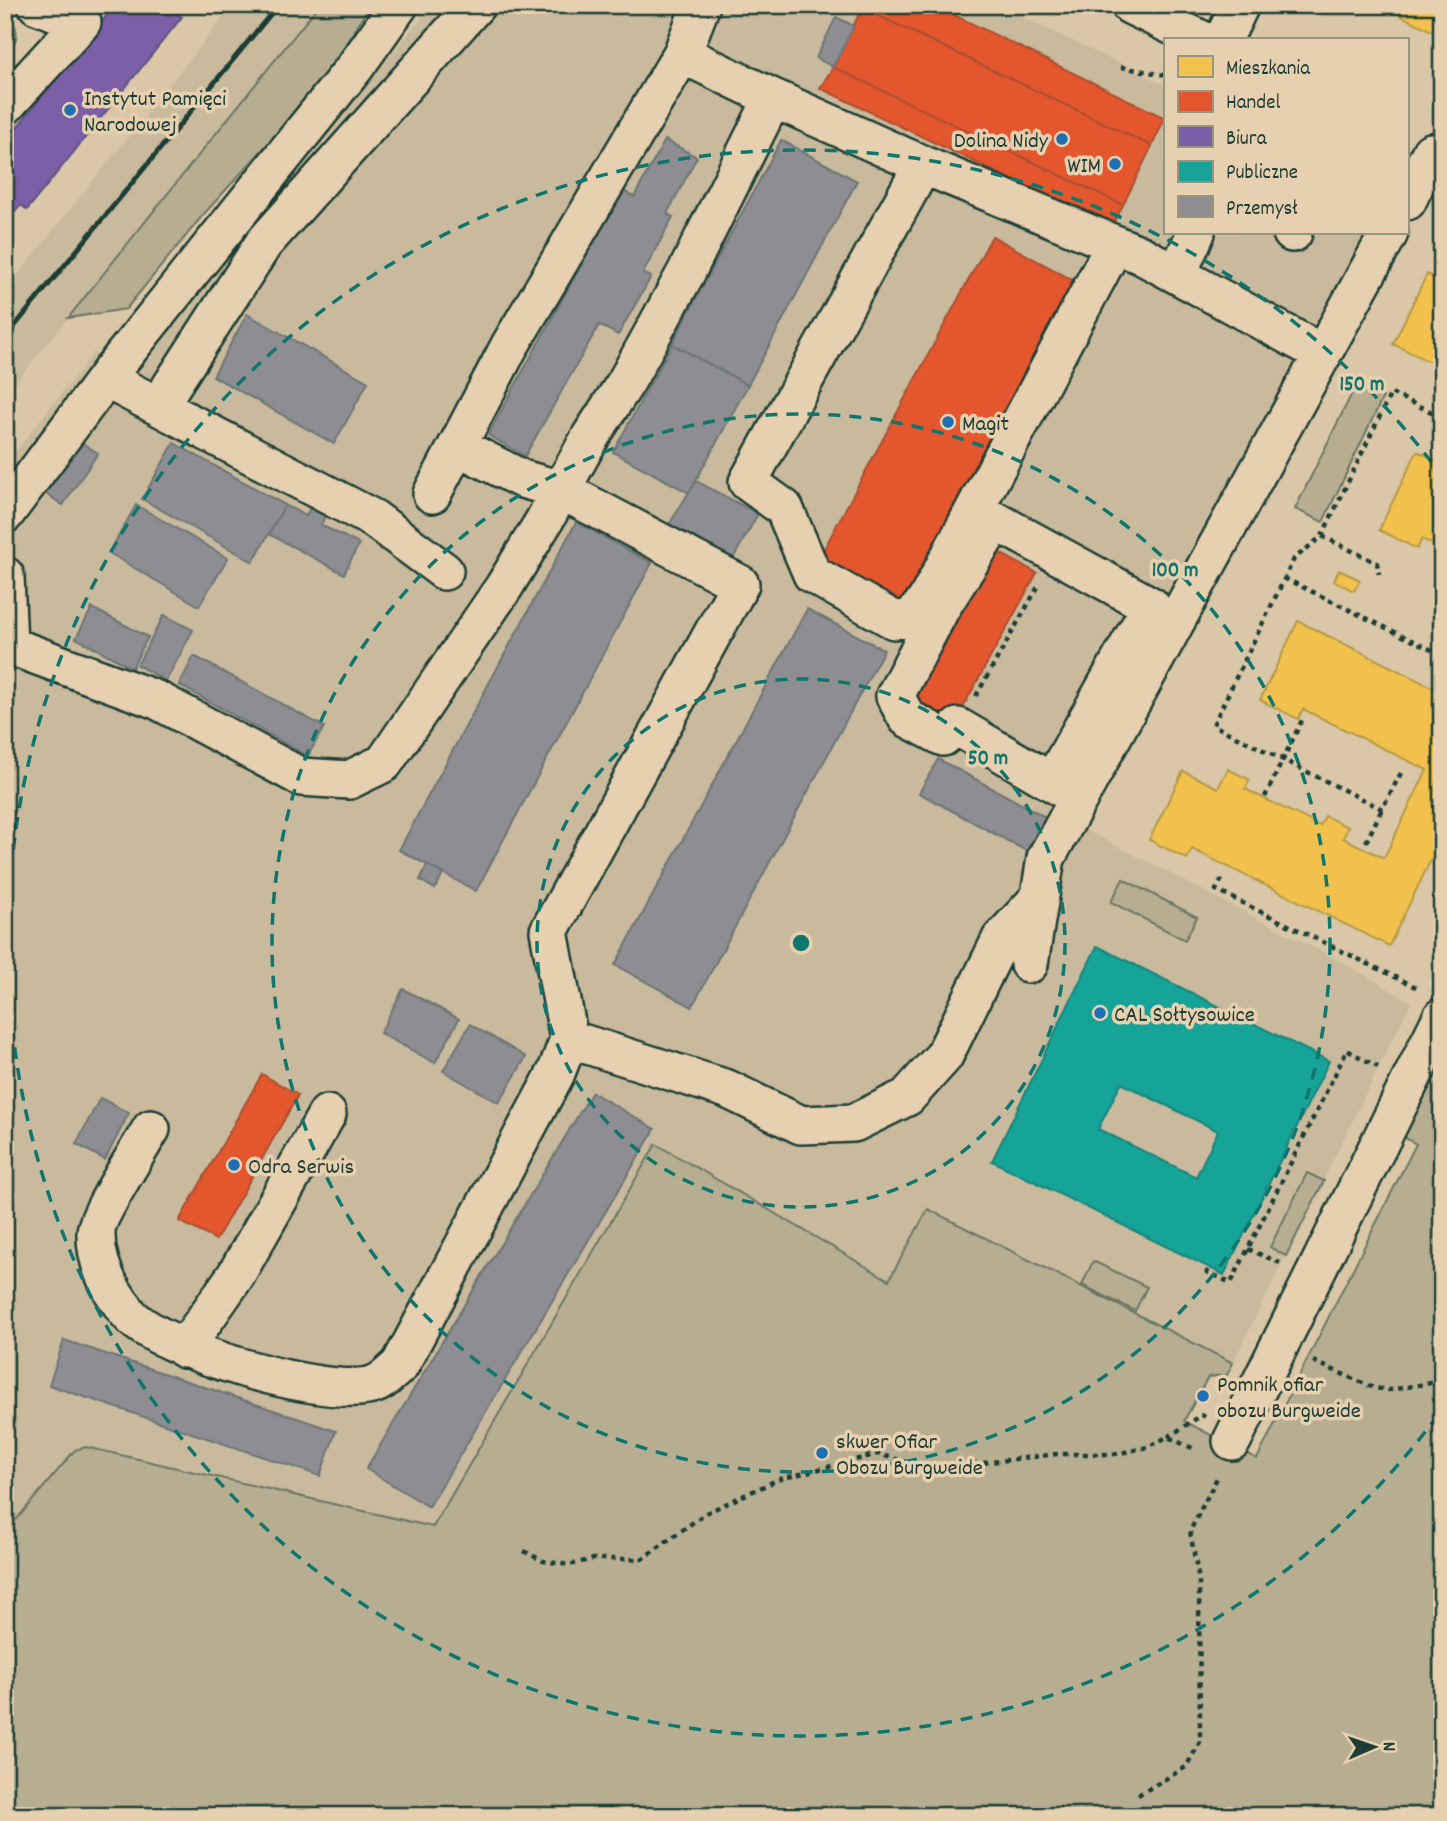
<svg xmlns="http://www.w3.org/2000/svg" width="1447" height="1821" font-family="Dekko,sans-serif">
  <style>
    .built { fill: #c9ba9d }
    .green { fill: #b7ae92; stroke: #6b7663; stroke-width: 2 }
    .homes { fill: #f2c14e; stroke: #b39946; stroke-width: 2 }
    .shops { fill: #e4572e; stroke: #a94f30; stroke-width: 2 }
    .offices { fill: #7b5ea7; stroke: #5f5484; stroke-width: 2 }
    .public { fill: #17a398; stroke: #19847a; stroke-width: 2; fill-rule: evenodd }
    .industry { fill: #8d8d92; stroke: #6c7576; stroke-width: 2 }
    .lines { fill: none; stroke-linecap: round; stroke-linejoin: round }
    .minor-casing { stroke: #1f3d34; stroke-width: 42 }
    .path { stroke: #1f3d34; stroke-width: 4.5; stroke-dasharray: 5 5; stroke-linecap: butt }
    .minor { stroke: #e6d0af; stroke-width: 37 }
    .rail { stroke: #1f3d34; stroke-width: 5 }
    .ring { fill: none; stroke: #0f766e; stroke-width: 3.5; stroke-dasharray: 12 9 }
    .poi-dot { fill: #1f6fb2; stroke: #e6d0af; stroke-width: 2.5 }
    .labels { text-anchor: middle; stroke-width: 7; stroke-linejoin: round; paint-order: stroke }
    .poi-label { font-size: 23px; fill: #1f3d34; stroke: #e6d0af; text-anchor: start }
    .centre { fill: #0f766e; stroke: #e6d0af; stroke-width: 3.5 }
    .ring-label { font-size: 21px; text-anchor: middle; font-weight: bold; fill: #0f766e; stroke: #e6d0af; stroke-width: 7; stroke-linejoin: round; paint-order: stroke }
  </style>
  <rect width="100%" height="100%" fill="#dac7a8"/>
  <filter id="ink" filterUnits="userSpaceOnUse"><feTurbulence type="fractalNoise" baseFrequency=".0143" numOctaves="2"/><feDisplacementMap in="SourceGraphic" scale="14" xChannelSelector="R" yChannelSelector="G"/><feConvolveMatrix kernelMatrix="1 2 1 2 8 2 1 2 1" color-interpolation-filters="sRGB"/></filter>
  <g filter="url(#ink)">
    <path class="built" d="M233,5H319L5,396V291Z
      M432,5H997L1165,85V233H1375L1051,812L1346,964L1411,1002L1233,1363L928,1209L890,1281L656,1145L433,1527L86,1447L75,1450L5,1533V465L94,352L125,380Z"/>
    <path class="green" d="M319,5H370L321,85L203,215L126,309L68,318Z
      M5,18L12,20C21,35 16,43 5,54Z
      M1356,385L1383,397L1323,522L1295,509Z
      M1123,879L1197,917L1185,940L1111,902Z
      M1442,1051V1816H5V1533L75,1450L86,1447L433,1527L656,1144L889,1280L928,1209L1233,1363L1227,1375L1208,1377L1184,1421L1257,1459L1416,1144L1400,1135Z
      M1307,1173L1324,1181L1286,1256L1270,1247Z
      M1093,1261L1147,1287L1135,1311L1082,1285Z"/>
    <path class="homes" d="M1379,5H1442V36Z
      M1427,274L1442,282V355L1436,353L1432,363L1393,344Z
      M1417,451L1442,463V549L1422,539L1417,549L1379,530Z
      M1339,570L1360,580L1354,591L1334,581Z
      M1298,621L1442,692V837L1389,946L1192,849L1187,859L1149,840L1183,771L1218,788L1228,769L1250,780L1245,789L1320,826L1325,816L1348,827L1343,838L1384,858L1427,770L1303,709L1298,719L1260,700Z"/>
    <path class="shops" d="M864,5H934L1165,118L1152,146L862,8Z
      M862,8L1152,146L1123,205L833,67Z
      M833,67L1123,205L1111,227L820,88Z
      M992,236L1078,283L904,607L818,560Z
      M992,549L1037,573L953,725L912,703L938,653L929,648Z
      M262,1074L298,1095L216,1240L179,1221Z"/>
    <path class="offices" d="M115,5H179L174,11L182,17L27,210L21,205L8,220L5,218V142Z"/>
    <path class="public" d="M1097,946L1329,1061L1224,1275L992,1161ZM1121,1083L1218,1131L1196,1177L1098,1129Z"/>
    <path class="industry" d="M836,17L854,26L833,67L816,58Z
      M665,140L697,157L667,214L673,217L643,273L651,277L618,335L599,325L525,456L488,435L622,190L634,197Z
      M781,140L857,181L748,385L672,344Z
      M247,314L368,382L334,444L213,376Z
      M672,344L748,385L689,493L613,452Z
      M76,439L98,453L63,505L42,491Z
      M174,443L285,505L253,562L142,499Z
      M696,481L758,514L729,566L665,531Z
      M313,502L328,509L321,525L359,544L344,574L269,534L285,505L306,516Z
      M136,505L228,558L199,606L109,553Z
      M576,522L652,563L476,891L399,850Z
      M92,608L148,637L132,668L76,638Z
      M807,609L884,650L692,1007L615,965Z
      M164,615L193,630L166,681L137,665Z
      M194,656L324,727L308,756L179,685Z
      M938,759L1051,820L1032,854L919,793Z
      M427,865L443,874L435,889L420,880Z
      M403,989L459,1019L435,1063L380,1033Z
      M470,1024L526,1057L499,1103L443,1071Z
      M592,1092L655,1129L429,1507L366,1469Z
      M100,1098L129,1113L105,1160L76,1144Z
      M64,1340L336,1431L320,1476L49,1385Z"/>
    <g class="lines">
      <defs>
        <path id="minor" d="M1130,5L1202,40
          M1223,40L1240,5
          M773,98L923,165L748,482L784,508L812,574L894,620L911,618L926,601L1115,244
          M5,106L82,22L37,5
          M923,165L1141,255L1323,354
          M1407,201L1431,152
          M1292,233H1293
          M1177,274L1196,233
          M106,379L374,519L444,571
          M170,388L264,243L476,5
          M457,446L522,479L561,490L740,584L549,931L569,1039
          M432,494L509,347L682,54L701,5
          M5,514L112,370L355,67L399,5
          M5,576L8,645L157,700L301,777L349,780L384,763L504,587L544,521L591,436L626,382L687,271L773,98L682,54
          M958,727L1072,794
          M943,737L907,718L895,696L942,606L996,521L1151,606L1052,782
          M1029,964L1046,858L1389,233
          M151,1129C140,1148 96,1217 96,1232C95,1262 110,1291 129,1314C158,1350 331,1401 375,1384C384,1381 393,1371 400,1365L556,1073L569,1039L727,1089L801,1125L854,1123L907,1097L944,1056L1001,939L1040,897
          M184,1349L236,1275L327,1114
          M1232,1441L1442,1017"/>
      </defs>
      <use href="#minor" class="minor-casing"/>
      <path class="path" d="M1121,67L1165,75
        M1322,536L1377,563L1379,574
        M1284,578L1442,655
        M976,696L1039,585
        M1401,773L1382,809L1213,725L1294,559L1322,536L1391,393L1442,417
        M1265,797L1302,720
        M1366,842L1382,809
        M1222,879L1216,890L1420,989
        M1248,1249L1280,1263
        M1205,1271L1231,1283L1347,1050L1378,1067
        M1313,1361L1374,1388L1390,1390L1442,1381
        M1168,1437L1202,1415L1205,1417
        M524,1551L543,1561L570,1565L593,1559H642L706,1513L777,1480L878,1454L910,1463L950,1467L1057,1454H1116L1148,1447L1167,1437L1197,1450
        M1138,1795L1186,1767L1200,1742L1199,1581L1190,1531L1219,1474"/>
      <use href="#minor" class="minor"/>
      <path class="rail" d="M5,338L278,5"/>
    </g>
  </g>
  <g class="ring">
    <circle cx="801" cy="943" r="264"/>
    <circle cx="801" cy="943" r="529"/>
    <path d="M1438 1415A793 793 0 1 1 1438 471"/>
  </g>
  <g class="poi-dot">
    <circle cx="70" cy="110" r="7"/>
    <circle cx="1062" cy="139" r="7"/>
    <circle cx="1115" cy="164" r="7"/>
    <circle cx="948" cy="422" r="7"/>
    <circle cx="1100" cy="1013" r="7"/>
    <circle cx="234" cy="1165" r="7"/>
    <circle cx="1203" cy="1396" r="7"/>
    <circle cx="822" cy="1453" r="7"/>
  </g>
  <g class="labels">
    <g class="poi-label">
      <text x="84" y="105">Instytut Pamięci<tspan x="84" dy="26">Narodowej</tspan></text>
      <text x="1048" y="147" text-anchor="end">Dolina Nidy</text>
      <text x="1101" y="172" text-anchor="end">WIM</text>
      <text x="962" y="430">Magit</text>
      <text x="1114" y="1021">CAL Sołtysowice</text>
      <text x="248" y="1173">Odra Serwis</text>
      <text x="1217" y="1391">Pomnik ofiar<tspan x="1217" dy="26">obozu Burgweide</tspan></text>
      <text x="836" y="1448">skwer Ofiar<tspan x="836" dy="26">Obozu Burgweide</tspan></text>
    </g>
  </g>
  <circle cx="801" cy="943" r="10" class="centre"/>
  <g class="ring-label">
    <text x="1362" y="390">150 m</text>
    <text x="1175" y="576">100 m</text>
    <text x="988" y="764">50 m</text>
  </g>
  <rect width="1447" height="1821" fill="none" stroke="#e6d0af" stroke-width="28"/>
  <rect x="14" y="14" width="1419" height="1793" fill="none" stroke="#1f3d34" stroke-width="2.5" filter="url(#ink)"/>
  <rect x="1164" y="38" width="245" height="196" fill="#e6d0af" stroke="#96957e" stroke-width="2"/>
  <rect x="1178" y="56" width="35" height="21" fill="#f2c14e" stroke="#96957e" stroke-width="2"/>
  <text x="1226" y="74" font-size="21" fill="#1f3d34">Mieszkania</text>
  <rect x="1178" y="91" width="35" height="21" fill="#e4572e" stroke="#96957e" stroke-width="2"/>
  <text x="1226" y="108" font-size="21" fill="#1f3d34">Handel</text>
  <rect x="1178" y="126" width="35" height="21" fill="#7b5ea7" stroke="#96957e" stroke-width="2"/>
  <text x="1226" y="144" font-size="21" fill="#1f3d34">Biura</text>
  <rect x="1178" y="161" width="35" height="21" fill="#17a398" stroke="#96957e" stroke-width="2"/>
  <text x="1226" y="178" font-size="21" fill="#1f3d34">Publiczne</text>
  <rect x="1178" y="196" width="35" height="21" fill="#8d8d92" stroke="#96957e" stroke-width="2"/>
  <text x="1226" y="214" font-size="21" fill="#1f3d34">Przemysł</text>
  <g transform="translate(1374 1747) rotate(88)" stroke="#e6d0af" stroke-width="5" paint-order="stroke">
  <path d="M0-5L12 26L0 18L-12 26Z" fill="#1f3d34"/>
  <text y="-10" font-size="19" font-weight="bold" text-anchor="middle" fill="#1f3d34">N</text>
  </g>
</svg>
